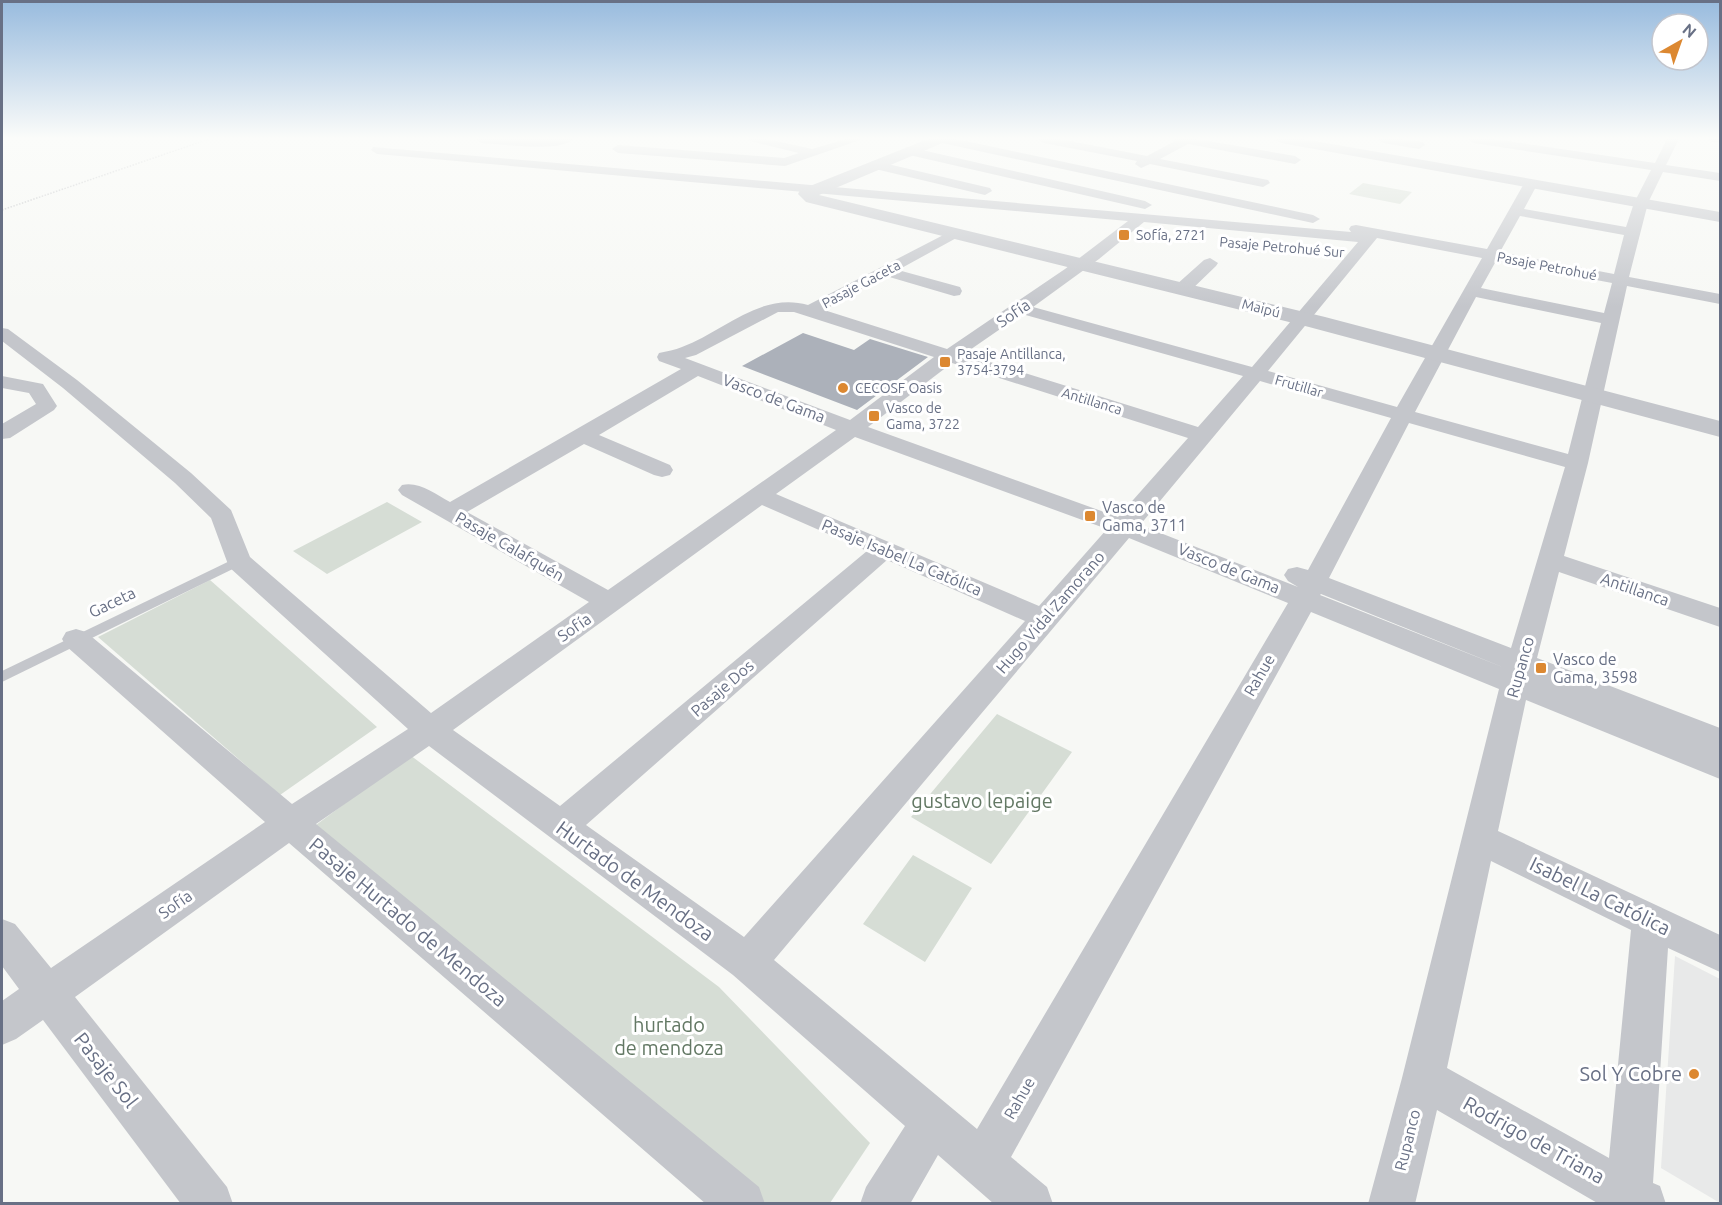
<svg xmlns="http://www.w3.org/2000/svg" width="1722" height="1205" font-family="Ubuntu,sans-serif">
  <style>
    .built { fill: #e8e9e9 }
    .green { fill: #d6ddd5 }
    .building { fill: #acb1ba }
    .lines { fill: none; stroke-linecap: round; stroke-linejoin: round }
    .path { stroke: #bcbdc1; stroke-width: 1.5; stroke-dasharray: 1.5 1.5; stroke-linecap: butt }
    .service { fill: #c4c6cb; fill-rule: evenodd }
    .minor { fill: #c4c6cb; fill-rule: evenodd }
    .tertiary { fill: #c4c6cb; fill-rule: evenodd }
    .poi-dot { fill: #dc8831; stroke: #fff; stroke-width: 2 }
    .labels { text-anchor: middle; stroke-width: 6; stroke-linejoin: round; paint-order: stroke }
    .far-poi-label { font-size: 14px; fill: #687085; stroke: #fff; text-anchor: start }
    .far-street-label { font-size: 14px; fill: #687085; stroke: #fff }
    .street-label { font-size: 16px; fill: #687085; stroke: #fff }
    .poi-label { font-size: 16px; fill: #687085; stroke: #fff; text-anchor: start }
    .near-park-label { font-size: 20px; fill: #637864; stroke: #fff }
    .near-street-label { font-size: 20px; fill: #687085; stroke: #fff }
    .near-poi-label { font-size: 20px; fill: #687085; stroke: #fff; text-anchor: end }
  </style>
  <rect width="100%" height="100%" fill="#f7f8f5"/>
  <path class="built" d="M1675,956L1720,979V1203L1661,1168Z"/>
  <path class="green" d="M1363,183L1412,192L1400,204L1349,194Z
    M387,502L422,522L327,574L293,551Z
    M210,580L377,727L280,795L98,637Z
    M997,714L1072,752L991,864L911,817Z
    M410,755L719,987L870,1143L830,1203H759L316,825Z
    M913,855L972,888L925,962L863,924Z"/>
  <path class="building" d="M803,333L854,350L870,339L928,357L857,410L742,366Z"/>
  <g class="lines">
    <path class="path" d="M2,210L209,139"/>
    <path class="service" d="M238,557L243,558L244,561L243,564L2,682V671Z"/>
    <path class="minor" d="M475,139H574C558,153 503,144 481,143Z
      M748,139H767L812,149L846,139H863L785,166L618,153L612,149L618,145L784,158L799,153L750,141Z
      M936,139H956L1313,215L1320,219L1313,223L942,143Z
      M1038,139H1060L1147,156L1175,141L1174,139H1197L1295,156L1301,160L1295,164L1188,144L1160,159L1268,180L1270,183L1263,187L1150,164L1141,168L1135,164L1137,161L1044,143Z
      M1377,139H1402L1423,142L1425,145L1419,149L1383,143Z
      M1468,139H1494L1655,163L1667,139H1679L1666,165L1720,173V181L1663,172L1648,203L1629,277L1720,294V304L1627,286L1588,463L1564,556L1720,608V627L1559,572L1537,658L1720,728V779L1526,700L1498,831L1720,935V972L1668,948L1653,1183L1660,1186L1666,1204H1599L1437,1110L1415,1204H1368L1402,1078L1499,689L1311,612L1011,1157L1047,1187L1053,1204H994L938,1155L910,1204H860L866,1187L905,1126L733,975L429,746L316,824L759,1187L765,1204H706L289,843L75,997L227,1187L233,1204H181L43,1020L16,1039L2,1045V1001L19,989L2,966V919L15,924L51,968L265,822L66,646L62,639L66,632L76,629L86,632L292,804L408,729L229,567L211,518L175,483L63,388L2,341V328L8,329L77,380L191,473L231,510L250,557L431,713L589,602L402,495L398,490L402,485C419,481 435,494 450,502L681,369L659,361L657,357L659,353C667,351 675,350 682,347C723,332 761,291 808,305L955,229L962,233L960,236L898,270L960,287L962,291L960,295L954,296L886,276L824,310L947,349L1065,269L1128,221L377,154L371,150L373,147L1351,232L1349,229L1351,226L1356,225L1487,249L1526,180H1536L1538,183L1524,209L1626,227L1634,203L1651,170L1474,143ZM1520,216L1624,235L1614,274L1500,252ZM1144,222L1358,242L1252,367L1033,307L1099,259ZM1377,238L1482,258L1397,407L1268,371ZM1496,261L1612,283L1604,313L1481,288ZM1476,297L1601,323L1568,454L1415,412ZM778,312H794L934,357L850,420L685,358L696,355ZM1022,314L1243,376L1198,427L964,354ZM952,363L1188,438L1118,517L868,427ZM698,376L836,430L608,590L467,512L584,444L654,475L662,477L670,475L673,470L670,465L599,435ZM1260,381L1391,418L1308,570L1297,567L1288,569L1284,575L1288,581L1298,587L1140,525ZM1409,423L1565,467L1511,648L1329,578ZM855,437L1107,529L1039,606L776,494ZM762,505L867,551L560,806L453,730ZM1129,538L1288,603L977,1129L774,960ZM887,560L1025,621L744,937L586,825ZM1321,594L1505,668L1320,595ZM1491,861L1631,930L1609,1158L1447,1068Z
      M1707,139H1720V143L1709,141Z
      M909,147L1145,201L1152,205L1145,209L905,154V148Z
      M875,161L990,188L992,191L985,195L871,168L869,165L871,162Z
      M1210,258L1218,263L1216,266L1188,293H1176L1174,289L1176,285L1204,260Z
      M2,376L43,384L57,406L54,410L10,438L2,439V424L36,404L29,393L2,388Z"/>
    <path class="tertiary" d="M928,139H947L945,142L819,195L1325,317L1720,421V437L1309,327L806,202L798,194L800,190Z
      M1274,139H1303L1720,212V222L1281,143Z"/>
  </g>
  <linearGradient id="sky" x2="0" y2="1"><stop stop-color="#98bbde"/><stop offset="0.45" stop-color="#fbfcfa"/><stop offset="1" stop-color="#fbfcfa" stop-opacity="0"/></linearGradient>
  <rect width="1722" height="307" fill="url(#sky)"/>
  <g class="poi-dot">
    <rect x="1118" y="229" width="12" height="12" rx="3"/>
    <rect x="939" y="356" width="12" height="12" rx="3"/>
    <circle cx="843" cy="388" r="6"/>
    <rect x="868" y="410" width="12" height="12" rx="3"/>
    <rect x="1084" y="510" width="12" height="12" rx="3"/>
    <rect x="1535" y="662" width="12" height="12" rx="3"/>
    <circle cx="1694" cy="1074" r="6"/>
  </g>
  <g class="labels">
    <g class="far-poi-label">
      <text x="1136" y="240">Sofía, 2721</text>
      <text x="957" y="359">Pasaje Antillanca,<tspan x="957" dy="16">3754-3794</tspan></text>
      <text x="855" y="393">CECOSF Oasis</text>
      <text x="886" y="413">Vasco de<tspan x="886" dy="16">Gama, 3722</tspan></text>
    </g>
    <g class="far-street-label">
      <text transform="translate(1282 247) rotate(5)" y="5">Pasaje Petrohué Sur</text>
      <text transform="translate(1547 266) rotate(11)" y="5">Pasaje Petrohué</text>
      <text transform="translate(861 284) rotate(-28)" y="5">Pasaje Gaceta</text>
      <text transform="translate(1261 308) rotate(14)" y="5">Maipú</text>
      <text transform="translate(1299 386) rotate(16)" y="5">Frutillar</text>
      <text transform="translate(1092 401) rotate(17)" y="5">Antillanca</text>
    </g>
    <g class="street-label">
      <text transform="translate(1013 313) rotate(-34)" y="6">Sofía</text>
      <text transform="translate(774 398) rotate(21)" y="6">Vasco de Gama</text>
      <text transform="translate(510 546) rotate(30)" y="6">Pasaje Calafquén</text>
      <text transform="translate(902 557) rotate(23)" y="6">Pasaje Isabel La Católica</text>
      <text transform="translate(1229 568) rotate(22)" y="6">Vasco de Gama</text>
      <text transform="translate(1635 589) rotate(19)" y="6">Antillanca</text>
      <text transform="translate(112 602) rotate(-26)" y="6">Gaceta</text>
      <text transform="translate(1050 612) rotate(-49)" y="6">Hugo Vidal Zamorano</text>
      <text transform="translate(574 627) rotate(-35)" y="6">Sofía</text>
      <text transform="translate(1520 667) rotate(-74)" y="6">Rupanco</text>
      <text transform="translate(1259 675) rotate(-60)" y="6">Rahue</text>
      <text transform="translate(722 688) rotate(-41)" y="6">Pasaje Dos</text>
      <text transform="translate(175 904) rotate(-35)" y="6">Sofía</text>
      <text transform="translate(1019 1098) rotate(-60)" y="6">Rahue</text>
      <text transform="translate(1407 1140) rotate(-76)" y="6">Rupanco</text>
    </g>
    <g class="poi-label">
      <text x="1102" y="513">Vasco de<tspan x="1102" dy="18">Gama, 3711</tspan></text>
      <text x="1553" y="665">Vasco de<tspan x="1553" dy="18">Gama, 3598</tspan></text>
    </g>
    <g class="near-park-label">
      <text x="982" y="808">gustavo lepaige</text>
      <text x="669" y="1032">hurtado<tspan x="669" dy="23">de mendoza</tspan></text>
    </g>
    <g class="near-street-label">
      <text transform="translate(635 881) rotate(36)" y="7">Hurtado de Mendoza</text>
      <text transform="translate(1600 896) rotate(26)" y="7">Isabel La Católica</text>
      <text transform="translate(408 922) rotate(40)" y="7">Pasaje Hurtado de Mendoza</text>
      <text transform="translate(106 1070) rotate(52)" y="7">Pasaje Sol</text>
      <text transform="translate(1534 1140) rotate(29)" y="7">Rodrigo de Triana</text>
    </g>
    <g class="near-poi-label">
      <text x="1682" y="1081">Sol Y Cobre</text>
    </g>
  </g>
  <rect width="1722" height="1205" fill="none" stroke="#687085" stroke-width="6"/>
  <g transform="translate(1680 42) rotate(40)"><circle r="28" fill="#ffffff" stroke="#c3c6ce" stroke-width="1.5"/>
  <path d="M0-4.5L10 22L0 15L-10 22Z" fill="#dc8831"/>
  <text y="-9" font-size="16" font-weight="bold" text-anchor="middle" fill="#687085">N</text>
  </g>
</svg>
